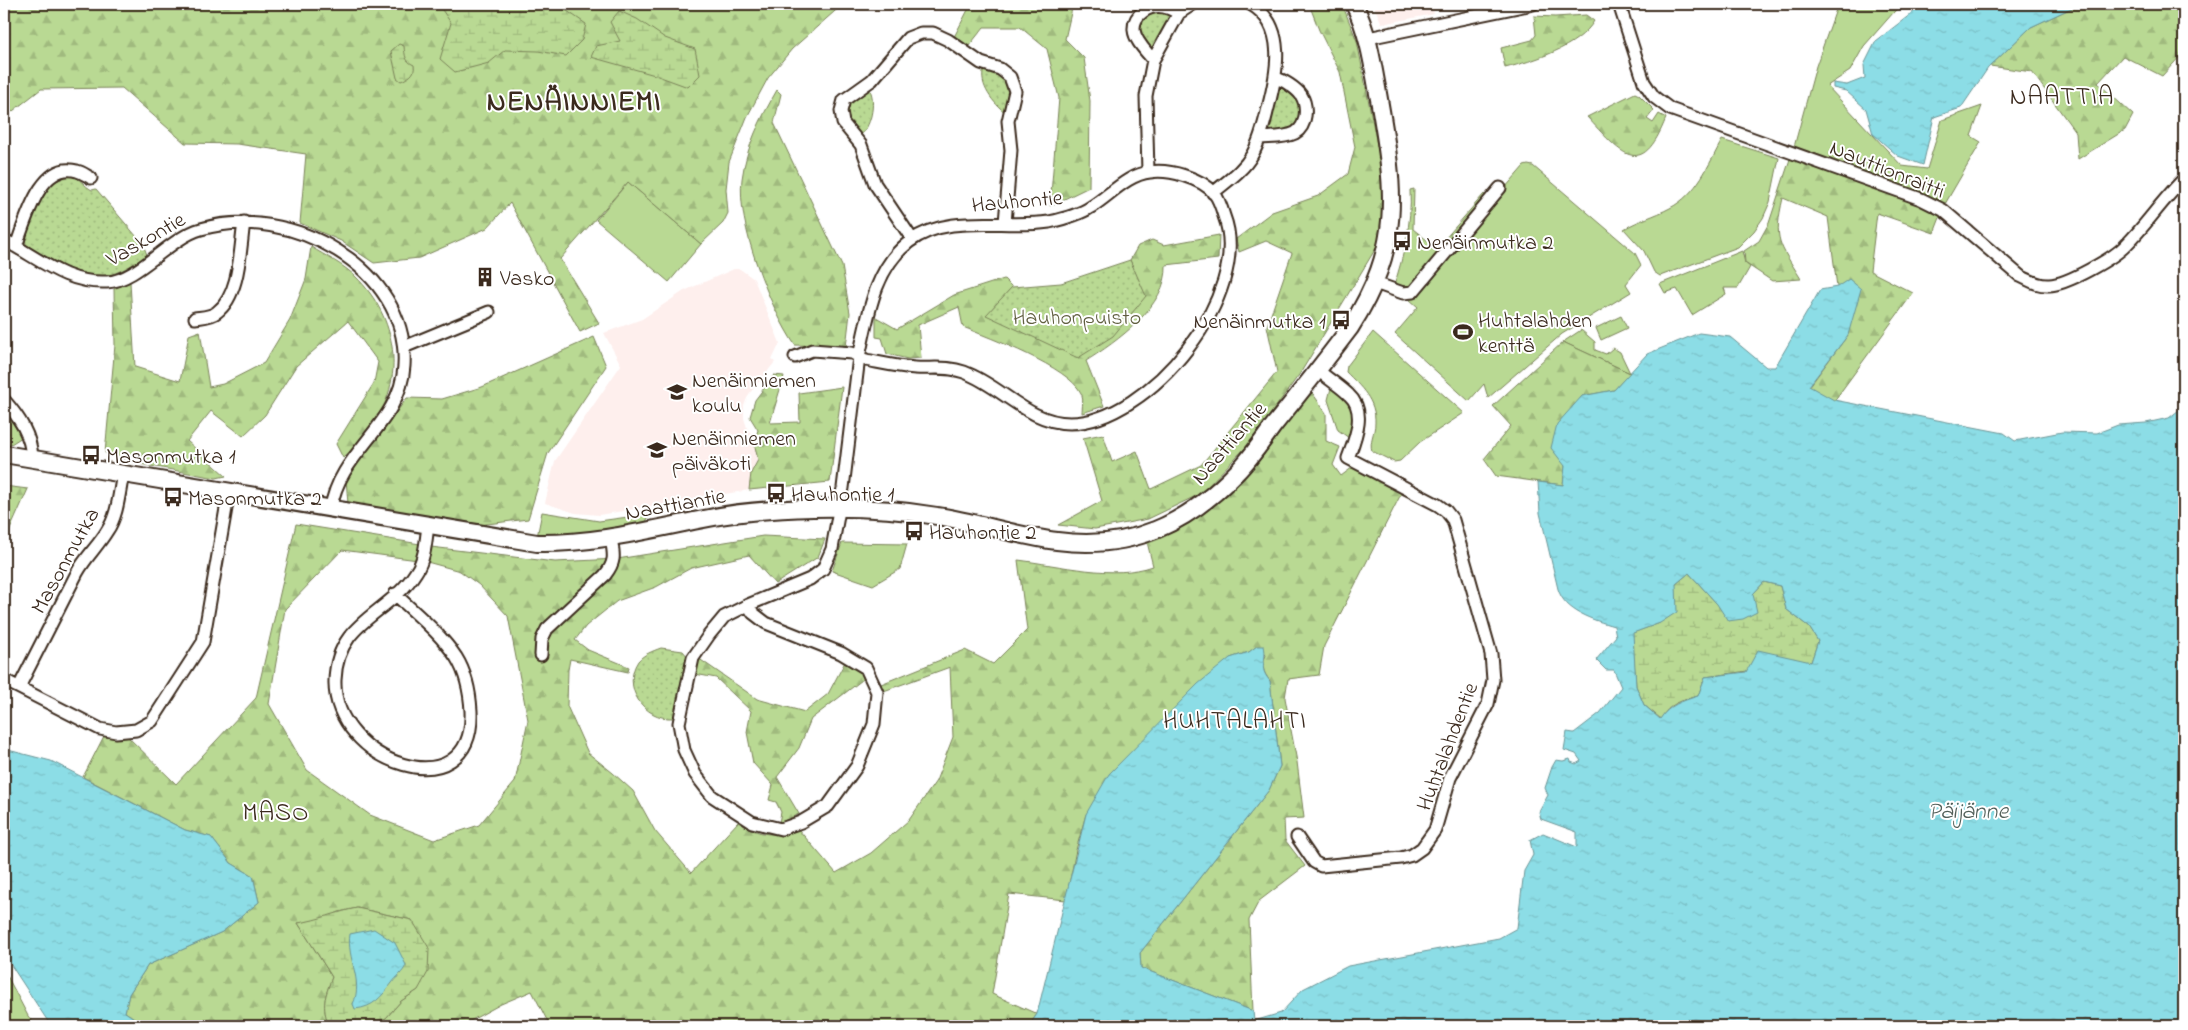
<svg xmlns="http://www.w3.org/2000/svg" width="2188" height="1030" font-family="'Indie Flower',sans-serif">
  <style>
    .built { fill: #feefed }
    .grass { fill: #b9d993; stroke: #7a8258 }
    .forest { fill: url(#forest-firs); stroke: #7a8258 }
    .wetland { fill: url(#wetland-marsh); stroke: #7a8258 }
    .park { fill: url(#park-dots); stroke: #7a8258 }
    .water { fill: url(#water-ripples); stroke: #6c9596; fill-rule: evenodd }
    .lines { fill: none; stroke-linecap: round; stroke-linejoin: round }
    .street-casing { stroke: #3b2a1e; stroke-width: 15 }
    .secondary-casing { stroke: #3b2a1e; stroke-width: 20 }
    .street { stroke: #fff; stroke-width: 11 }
    .secondary { stroke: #fff; stroke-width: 16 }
    .labels { text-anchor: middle; stroke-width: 4; stroke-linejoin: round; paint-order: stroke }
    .street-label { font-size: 22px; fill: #3b2a1e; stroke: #fff }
    .poi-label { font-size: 22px; fill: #3b2a1e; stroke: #fff; text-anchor: start }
    .park-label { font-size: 22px; fill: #615f41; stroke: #fff }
    .water-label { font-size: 24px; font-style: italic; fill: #53605a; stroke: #fff }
    .quarter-label { font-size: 25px; letter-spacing: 1px; fill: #3b2a1e; stroke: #fff }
    .district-label { font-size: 28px; font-weight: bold; letter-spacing: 1px; fill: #3b2a1e; stroke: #fff }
  </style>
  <defs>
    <pattern id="forest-firs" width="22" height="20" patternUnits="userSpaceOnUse" patternTransform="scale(1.25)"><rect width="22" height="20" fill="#b9d993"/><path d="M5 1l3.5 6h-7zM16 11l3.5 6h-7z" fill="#a0ba7e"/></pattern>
    <pattern id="wetland-marsh" width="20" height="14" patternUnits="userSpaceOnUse" patternTransform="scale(1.25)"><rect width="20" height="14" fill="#b9d993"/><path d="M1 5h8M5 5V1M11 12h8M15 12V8" fill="none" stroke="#a0ba7e"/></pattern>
    <pattern id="park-dots" width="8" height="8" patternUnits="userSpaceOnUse" patternTransform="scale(1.25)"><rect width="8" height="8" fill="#b9d993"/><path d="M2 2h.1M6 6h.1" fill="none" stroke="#a0ba7e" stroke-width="1.8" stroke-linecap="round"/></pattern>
    <pattern id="water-ripples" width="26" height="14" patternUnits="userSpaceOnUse" patternTransform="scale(1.25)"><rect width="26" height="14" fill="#8cdde6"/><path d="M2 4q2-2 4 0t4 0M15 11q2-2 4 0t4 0" fill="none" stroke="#7abec5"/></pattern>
  </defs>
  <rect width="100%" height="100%" fill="#fff"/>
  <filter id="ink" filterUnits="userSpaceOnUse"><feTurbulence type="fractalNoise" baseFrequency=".02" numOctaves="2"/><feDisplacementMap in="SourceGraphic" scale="10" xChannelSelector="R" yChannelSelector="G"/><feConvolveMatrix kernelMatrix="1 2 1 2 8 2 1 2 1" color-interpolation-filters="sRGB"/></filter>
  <g filter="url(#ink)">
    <path class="built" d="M1373,4H1432L1434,14L1382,24Z
      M734,269H740L754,279L780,343L772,360L775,362L749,394L744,405V418L747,428L753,436L758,460L751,473L749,490L599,515L575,513L545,503L555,461L621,365L604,333L642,319L684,291Z"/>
    <path class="grass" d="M1838,4H1901L1864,46L1850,71L1827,86L1902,166L1927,169L1942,120L1982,106L1971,136L1981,142L1945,204L1921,194L1794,147L1816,66Z
      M1722,140L1779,158L1770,202L1763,218L1754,231L1738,247L1660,276L1654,272L1644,251L1624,229C1639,220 1655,216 1670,208C1697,194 1709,164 1722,140Z
      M1528,165L1533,166L1635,253L1641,265L1626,284L1631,292L1562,334L1488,398L1484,384L1469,401L1395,334L1418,307L1409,299L1524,166Z
      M628,182L701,244L669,282L596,220Z
      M1414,189L1413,229L1437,248L1484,194L1487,197L1413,286L1402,289L1394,286C1404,254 1412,223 1410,190Z
      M1742,251L1745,263L1750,267L1738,288H1724L1726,294L1692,315L1677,289L1665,293L1660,284Z
      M1621,316L1627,328L1601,340L1596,328Z
      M1581,330L1595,342V350L1606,354L1613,348L1620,352L1630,373L1563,342Z
      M1373,332L1464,413L1420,442L1400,461L1394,462L1372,451C1369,441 1375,433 1375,423C1376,400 1361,387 1346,372L1347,366Z
      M1331,388C1355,403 1359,412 1349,438L1338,430L1328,400Z
      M542,512L599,521L650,514L645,524L610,532L537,537Z
      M842,543L907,544L900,569L873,585L832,571Z
      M4,970L28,1016L36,1026H18L11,1020H4Z"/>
    <path class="forest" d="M4,4H843L792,49L768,78L747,117L729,162L726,189L728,213L723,223L701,244L628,182L560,259L599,323L580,332L510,203L487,228L419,258L374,263L341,241L300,223L306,154L237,144L185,143L122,88L41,89L4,118Z
      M971,4H1073L1065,39L1084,58L1090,101L1089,187L1050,206L1059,98L1047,49L1020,27H984L968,47L954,37Z
      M1309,4H1342L1357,41L1382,171V238L1301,372L1248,445L1200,494L1148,519L1095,529L1058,525L1102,501L1083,438L1103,434L1112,462L1137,451L1151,489L1201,465L1277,372L1267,326L1292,253L1266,241L1239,252L1236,239L1272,212L1318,196L1348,174L1355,147L1340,72L1319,30Z
      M2080,4H2148L2184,9V52L2162,76L2123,56L2098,83L2133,115L2125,130L2078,159L2076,133L2032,72L1990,66L2031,27Z
      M1586,15L1594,21C1579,47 1533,61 1505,68L1501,48L1532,40L1536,35L1534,16L1555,17Z
      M777,90L781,94L774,123L842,266L850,313L846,347L795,345C770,308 736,223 742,179C746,147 761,118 777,90Z
      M1635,93L1639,95L1654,110L1647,119L1653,123L1659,114L1666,118C1641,182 1620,152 1587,117Z
      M1791,156L1920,203L1941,215L1934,233L1877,213L1870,271L1913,293L1834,401L1809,387L1848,335L1837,287L1828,217L1783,198C1773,241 1779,243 1801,279L1772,281L1745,263L1744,251L1759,241L1769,223Z
      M1219,235L1218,259L1166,265C1168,306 1116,342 1086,361L1104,406L1082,413C1082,407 1084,398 1081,393C1069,367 990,338 963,327L959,307L918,325L921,358L908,359L887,354L882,338L876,337V317L897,329L954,295L1004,279L1012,287L987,315L1145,296L1130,260L1138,246L1152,240L1164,245Z
      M311,247C326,256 344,265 356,277C397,317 407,380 371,427C363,438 353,448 343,458L336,444L374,383L378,362L348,321L296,366L265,415L243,436L211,411L187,441L226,476L216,478L140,464L105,453L115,345L114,289L130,282L135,367L180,381L189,335L200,331L209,387L223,384L264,363L290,320L306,279Z
      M594,337L606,366L548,453L528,519L479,525L348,504L346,479L407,398L442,399L482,387Z
      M1563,342L1630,373L1614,390L1582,396L1565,466L1563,485L1496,476L1484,459L1511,426L1493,406Z
      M774,375L784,376L770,423L800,422L799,393L842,387L830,482L749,490L751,473L758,460L754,442L758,430L750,417L755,400Z
      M1311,391L1326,413V441L1340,447L1333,465L1341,476L1353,467L1402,492L1324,646L1319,675L1288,679L1285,698L1297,762L1304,818L1284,819L1285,840L1305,866L1259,901L1249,920L1253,1011L1141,968L1140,953L1269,790L1280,766L1270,681C1263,672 1261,666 1266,655L1257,646L1249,652L1230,658L1086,814L1076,850L1066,900L1009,894L992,994L1037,1014L1029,1026H951L925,1023L918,1024L921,1026H550L532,991L501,1004L461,1026H362L386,1018L401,1001L418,990L412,920L357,908L339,912L321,920L298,923L332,977C325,997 321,1005 329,1026H146L125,1012L129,994L148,965L222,932L259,902L253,876L231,863L211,837L185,830L83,777L104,736H127L176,784L256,698L296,524L420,544L418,560L342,550L285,609L269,704L307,770L370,815L434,840L479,825L515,782L528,720L508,616L479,585L460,571L427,562L431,547L555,562L617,559L763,536L825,539L818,557L775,584L749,555L691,568L656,587L617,601L586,626L575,640L588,650L629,667L628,672L570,659L568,670L567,706L588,753L613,773L633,791L655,831L691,873L738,822C760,836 774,837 798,829L836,873L871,853L909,820L936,781L953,737L950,667L881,692V684L965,650L993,664L1027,630L1018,560C1059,565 1114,580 1153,566L1147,542L1191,521L1257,464Z
      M4,411L22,437L11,444H4Z
      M4,486L28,489L4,543Z
      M698,658L757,699L805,712L828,694L845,662L862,671L866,677L811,719L799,748L777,777L799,814L779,823L781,812L776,802L769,800L773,785L753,763L747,732L751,711L716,678L695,674Z"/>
    <path class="wetland" d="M438,4H557L586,24L582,40L566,56L538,51L505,50L489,63L455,72L440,59L451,23Z
      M619,11L637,19L665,38L695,49L700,75L688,87L655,75L591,57L596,46L620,41L610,22Z
      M399,44L404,46C405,56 405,61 414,65C416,74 408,78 401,81L397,78L391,51Z
      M1689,573L1717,604L1753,594L1764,582L1780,586L1786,609L1809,627L1818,641L1811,662L1705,677L1698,696C1682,700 1668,704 1661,719L1644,705L1636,686L1632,633L1660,623L1676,584Z
      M357,908L412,920L429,948L428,972L418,990L401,1001L386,1018L362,1026H329C321,1005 325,997 332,977L298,923C319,920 336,912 357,908Z"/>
    <path class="park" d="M1160,12L1170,15L1171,19L1153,49C1130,41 1136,14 1160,12Z
      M984,69L1001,74L1010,85L1006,113C994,104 978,85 984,69Z
      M1280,85C1296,93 1314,120 1289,130C1283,133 1275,133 1269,134L1267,132Z
      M866,89L870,90C876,102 871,129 859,136L845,119L847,102Z
      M71,175C80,178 84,186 92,190L96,189L143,244L147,255C97,291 79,277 30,250L26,245L25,236L42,191L49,184Z
      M1130,260L1146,296L1113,336L1078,358L986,315L1012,287L1061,283Z
      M661,648L683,651L688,657L680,686L675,715L673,718C644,720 621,687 638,661C644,654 653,651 661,648Z"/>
    <path class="water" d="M1924,4H2080L2031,27L1988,68L1961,108L1934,117L1923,165L1898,156L1873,134L1866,109L1846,91L1833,88V83L1847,85L1865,78L1864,65L1876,41Z
      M1849,279L1861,289L1848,335L1809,386L1834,400L2004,433L2015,441L2062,432L2097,433L2118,425L2146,423L2169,418L2184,406V1026H1029L1037,1014L1086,814L1109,774L1198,684L1230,658L1249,652L1257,646H1264C1268,662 1257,666 1270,681L1280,766L1269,790L1140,953L1141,968L1253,1011L1254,1021L1281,1013L1303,989L1348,966L1499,938L1517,928L1524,871L1533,855L1530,840L1543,833L1577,847V832L1541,819L1539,812L1548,795L1545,788L1552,767L1556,760L1563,761L1570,759L1571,762L1576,764L1581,761L1576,754L1564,750L1567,732L1574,733L1600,713L1621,687L1614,670H1606L1596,660L1616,636L1614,626C1593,620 1565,612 1558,589L1540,513L1538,482L1563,485L1565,466L1551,448L1557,424L1582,396L1614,390L1647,354L1699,333L1730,337L1766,367H1775L1820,290L1837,287ZM1689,573L1717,604L1728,621L1743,619L1757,612L1753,594L1764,582L1780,586L1786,609L1809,627L1818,641L1811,662L1758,650L1746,672L1705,677L1698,696C1682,701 1669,705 1660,719L1644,705L1636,686L1633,633L1660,623L1677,612L1676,584Z
      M4,749L51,761L185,830L211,837L231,863L253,876L259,902L222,932L148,965L129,994L125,1012L146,1026H51L7,959L4,950Z
      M374,929L395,943L406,965C403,973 397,976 392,983C381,997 374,1007 355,1009L353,1004C364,980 346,959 350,934Z"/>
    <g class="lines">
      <defs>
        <path id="street" d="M1619,4L1644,82L1654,97L1670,109L1921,199L1943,210L2020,276C2029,280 2038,286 2049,285C2066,285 2114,258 2126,245C2147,224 2163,199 2184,179
          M1368,38L1533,4
          M1153,60C1146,51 1135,41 1134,30C1133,14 1150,4 1164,7C1169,8 1174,11 1179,13
          M1260,138C1271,137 1285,138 1295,133C1307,126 1308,106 1301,95C1296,88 1283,80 1276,78
          M1148,172L1146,96L1153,60L1179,13L1193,4
          M1213,193C1227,181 1243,171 1252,155C1260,141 1264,125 1268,108C1277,74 1288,25 1250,4
          M912,239L875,184L861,145L843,123L841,111L844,100L872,80L908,38L921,33H933L948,40L981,63L1000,69L1010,77L1015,91L1008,121L1011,150L1005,223
          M4,240C39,258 65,284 107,282C137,281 169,238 201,229C288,203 410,267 404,366C401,424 339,452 331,508
          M16,246C25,223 40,160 77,171C82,172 87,176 91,178
          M1375,283L1403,293L1413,292L1500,188
          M195,318C202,317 211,317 217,312C240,295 240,249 244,222
          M404,347L489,312
          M4,400C19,417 31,435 32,458
          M395,594C416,614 440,633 456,657C466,673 470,692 471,711C475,812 332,763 335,680C337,620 389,615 416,572C425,559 426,541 428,525
          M748,605L753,613L766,623L841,653L866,668L877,692L874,724L857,766L828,806L801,822L781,829L752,822L712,796L695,774L684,750L679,723L693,658L709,635L724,617L748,605L810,579L823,569L832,549L843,488L859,357L866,360C882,363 899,367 915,368C932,369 948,366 964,372C1002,386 1028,423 1070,423C1149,423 1254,293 1224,216C1222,209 1219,199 1214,193C1201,178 1169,169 1150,172C1128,174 1109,196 1091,207C1079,215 1063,219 1049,222C1004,229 948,212 909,242C874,269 868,316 859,357L852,353L812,350L795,357
          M541,655L542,639L547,629L605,575C616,561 614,555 611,538
          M4,680L100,729L116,732L136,730L152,721L203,642L229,491
          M19,687L77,573C85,558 98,546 107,531C118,515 119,493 123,474
          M1297,837L1314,862L1321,866L1401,858L1412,855L1422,848L1435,830L1450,778L1488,704L1493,680L1491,654L1453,520L1446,511L1438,505L1348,458C1355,439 1367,411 1349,395C1340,386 1328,379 1318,370"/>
        <path id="secondary" d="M4,454L537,543C596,544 652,529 709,518C743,511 779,509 813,508C854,507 897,509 937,516C977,522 1017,536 1057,541C1131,551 1187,524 1237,472C1251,458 1262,441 1274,425C1300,393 1325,361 1350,328C1403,245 1395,191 1379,99C1373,66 1369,34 1354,4"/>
      </defs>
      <use href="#street" class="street-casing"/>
      <use href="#secondary" class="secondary-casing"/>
      <use href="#street" class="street"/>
      <use href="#secondary" class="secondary"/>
    </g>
  </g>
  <defs>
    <symbol id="bus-bare" viewBox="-9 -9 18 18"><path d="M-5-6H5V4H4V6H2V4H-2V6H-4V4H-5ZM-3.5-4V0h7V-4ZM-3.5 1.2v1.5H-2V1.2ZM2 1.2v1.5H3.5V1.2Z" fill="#3b2a1e" stroke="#fff" stroke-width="2.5" paint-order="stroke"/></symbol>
    <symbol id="building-bare" viewBox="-9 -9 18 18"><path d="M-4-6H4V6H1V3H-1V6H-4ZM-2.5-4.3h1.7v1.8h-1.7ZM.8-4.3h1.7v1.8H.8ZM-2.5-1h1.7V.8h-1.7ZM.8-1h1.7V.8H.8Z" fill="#3b2a1e" stroke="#fff" stroke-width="2.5" paint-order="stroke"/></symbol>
    <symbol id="stadium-bare" viewBox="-9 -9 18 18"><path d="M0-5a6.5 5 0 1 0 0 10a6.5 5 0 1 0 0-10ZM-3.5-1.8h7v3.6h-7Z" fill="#3b2a1e" stroke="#fff" stroke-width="2.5" paint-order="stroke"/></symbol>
    <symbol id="school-bare" viewBox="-9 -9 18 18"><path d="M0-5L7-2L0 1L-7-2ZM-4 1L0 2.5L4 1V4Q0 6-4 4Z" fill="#3b2a1e" stroke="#fff" stroke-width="2.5" paint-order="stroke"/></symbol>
  </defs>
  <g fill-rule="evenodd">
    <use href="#bus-bare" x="1388" y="227" width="28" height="28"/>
    <use href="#building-bare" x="471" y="263" width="28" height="28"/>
    <use href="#bus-bare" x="1327" y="306" width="28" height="28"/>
    <use href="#stadium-bare" x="1449" y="318" width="28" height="28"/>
    <use href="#school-bare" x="663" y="378" width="28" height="28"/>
    <use href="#school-bare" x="643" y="436" width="28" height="28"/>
    <use href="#bus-bare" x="77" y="441" width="28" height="28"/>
    <use href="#bus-bare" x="762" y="479" width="28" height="28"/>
    <use href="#bus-bare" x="159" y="483" width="28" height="28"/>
    <use href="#bus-bare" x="900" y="517" width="28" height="28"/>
  </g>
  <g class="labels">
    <g class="street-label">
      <text transform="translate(1888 168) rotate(22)" y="8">Nauttionraitti</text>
      <text transform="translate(1017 200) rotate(-5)" y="8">Hauhontie</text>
      <text transform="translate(145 238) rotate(-30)" y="8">Vaskontie</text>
      <text transform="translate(1228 442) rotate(-49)" y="8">Naattiantie</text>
      <text transform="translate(675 503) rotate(-10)" y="8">Naattiantie</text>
      <text transform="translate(64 560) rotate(-61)" y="8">Masonmutka</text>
      <text transform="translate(1446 746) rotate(-69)" y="8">Huhtalahdentie</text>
    </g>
    <g class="poi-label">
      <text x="1417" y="249">Nenäinmutka 2</text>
      <text x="500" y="285">Vasko</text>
      <text x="1478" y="327">Huhtalahden<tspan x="1478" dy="25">kenttä</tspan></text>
      <text x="1326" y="328" text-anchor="end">Nenäinmutka 1</text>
      <text x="692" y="387">Nenäinniemen<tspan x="692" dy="25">koulu</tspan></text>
      <text x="672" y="445">Nenäinniemen<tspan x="672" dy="25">päiväkoti</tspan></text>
      <text x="106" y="463">Masonmutka 1</text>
      <text x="791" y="501">Hauhontie 1</text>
      <text x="188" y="505">Masonmutka 2</text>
      <text x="929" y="539">Hauhontie 2</text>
    </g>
    <g class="park-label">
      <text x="1077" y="324">Hauhonpuisto</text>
    </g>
    <g class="water-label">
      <text x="1968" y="818">Päijänne</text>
    </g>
    <g class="quarter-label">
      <text x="2062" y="104">NAATTIA</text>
      <text x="1235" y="728">HUHTALAHTI</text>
      <text x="276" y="820">MASO</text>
    </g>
    <g class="district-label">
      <text x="574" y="110">NENÄINNIEMI</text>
    </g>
  </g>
  <rect width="2188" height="1030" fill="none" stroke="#fff" stroke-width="20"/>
  <rect x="10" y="10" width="2168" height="1010" fill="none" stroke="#3b2a1e" stroke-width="2" filter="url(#ink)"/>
</svg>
